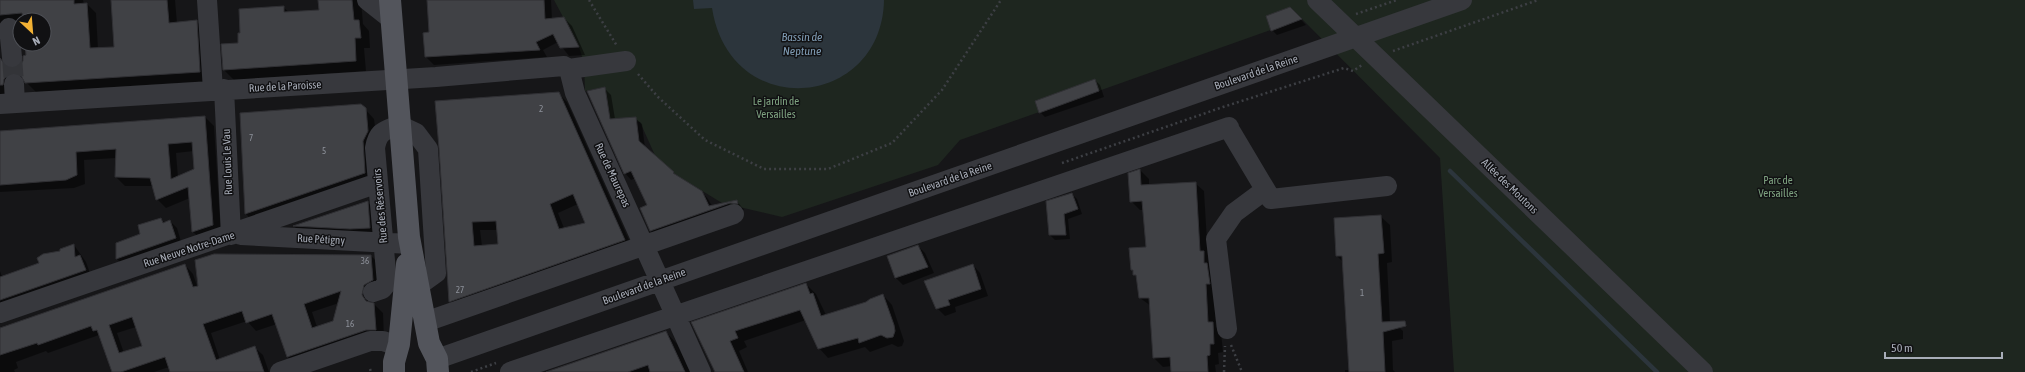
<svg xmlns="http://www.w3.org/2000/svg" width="2025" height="372" font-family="'Asap Condensed',sans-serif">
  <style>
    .green { fill: #1e261f }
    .water { fill: #2c353c }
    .shadow { fill: #0007; fill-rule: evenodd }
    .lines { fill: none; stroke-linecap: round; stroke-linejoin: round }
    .stream { stroke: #2c353c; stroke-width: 4.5 }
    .building { fill: #404145; stroke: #303034; fill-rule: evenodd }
    .minor-tunnel { stroke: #333438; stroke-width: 20; stroke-dasharray: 20 10; stroke-linecap: butt }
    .path { stroke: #3d3f44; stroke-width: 2.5; stroke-dasharray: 2 3; stroke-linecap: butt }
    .minor { stroke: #37383d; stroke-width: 20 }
    .major { stroke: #53555c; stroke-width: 22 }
    .labels { text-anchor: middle; stroke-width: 3; stroke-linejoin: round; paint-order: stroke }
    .number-label { font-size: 9px; fill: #8e929b }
    .street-label { font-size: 11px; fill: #a8adb8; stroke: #111113 }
    .park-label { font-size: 11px; fill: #7fa381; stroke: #111113 }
    .water-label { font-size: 12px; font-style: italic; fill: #7f9bb3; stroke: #111113 }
  </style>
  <rect width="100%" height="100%" fill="#161618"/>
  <path class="green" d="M554,0H2025V372H1454L1440,158L1302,19L960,140L938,165L782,217L722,203L673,173L658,162L640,122L610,119L605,87L585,91L584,63L579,47Z"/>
  <path class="water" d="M693,0H884C882,109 730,123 712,8L694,9Z"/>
  <path class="shadow" d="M0,0H83L84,4H87L96,13L98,49L115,48L112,0H175L177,23L196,21L206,30L209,81L36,92L26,82L23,81L12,94H0V59L10,69L19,67L27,56L26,44H44V20H20V23L0,25Z
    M319,0H361L363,24L369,31L370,48H364L366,71L234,80L224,70L239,44L283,7L290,13L320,11Z
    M428,0H551L552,19L564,18L572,26L585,55L569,56L558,42L543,50L547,57L434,65L426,57L430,33Z
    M1290,8L1306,25L1277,35L1272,30Z
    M1095,80L1100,85L1104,97L1045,117L1040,112Z
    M604,88L611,95L615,119L635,118L642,124L645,148L679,178L702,192L708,199L712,206L737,201L744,210L737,209L658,237L651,231L648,206L636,178L631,180L625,173L588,91Z
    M558,93L567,102L633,249L458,310L450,301L440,148ZM578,204L587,224L564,228L558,213ZM480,230H497L499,245L482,246Z
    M365,109L374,119L377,141L374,182L255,223L246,214L241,114Z
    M205,117L214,126L221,234L202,240L193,232L190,198L166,208L157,199L154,186H125L116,177V158L84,160L85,184L74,188L0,192V132ZM194,151L195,170L178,177L176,153Z
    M1140,170L1149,179V185L1195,183L1204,191L1208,258L1214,293L1216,327L1221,332L1223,352L1218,353L1219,364L1215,365L1216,372H1172V366L1163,367L1154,358L1151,306L1140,298L1138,278L1132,270L1147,248L1144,210H1140L1131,201L1130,174Z
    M1072,194L1077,199L1082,214L1068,219L1070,239L1055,240L1050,235Z
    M367,202L379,213L381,240L306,238L295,227Z
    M1380,216L1390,225L1392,262L1387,263L1390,322H1393L1403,331V339L1392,341L1393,370L1395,372H1345V370H1350L1343,262L1337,256Z
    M161,219L165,223L170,221L177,228L182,245L123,265L117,259V244L141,234Z
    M74,245L86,262L91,276L0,307V271L2,277L40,264Z
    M918,246L925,253L934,273L903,285L896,278L888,256Z
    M371,256L380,264L381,289L373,293L371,303L374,304L383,313L384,338L297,365L288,357L277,324L256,331L247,321L211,333L220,360L254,347L263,355L269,372H171L169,367L154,372H113L99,335L48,353L46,351L16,362L18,368L14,370L15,372H0V329L185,265L193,274L198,289ZM339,303L334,322L317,327L312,312ZM136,327L143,346L124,353L117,333Z
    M973,265L980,273L988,296L955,307L956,312L945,316L937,308Z
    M806,284L816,294L826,315L867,303L883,295L892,305L904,341L902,346L898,347L892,344L870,352L865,347L828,358L819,348L806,320L744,341L747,347L739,351L748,372H715L693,323Z
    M666,332L677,344L690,372H549Z"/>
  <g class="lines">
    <path class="stream" d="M1450,171L1657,372"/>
  </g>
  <path class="building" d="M0,0H74V4L87,3L90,48L114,47L111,0H167L169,23L197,20L200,72L25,83L20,74L13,73L7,75L4,79L3,85H0V58L7,67L14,68L19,66L23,61V56L26,55L25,44H44V20H23L22,13L0,15Z
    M318,0H352L354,20H359L361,38H355L356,61L223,70L221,44L238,43V33H240L239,9L284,6V12L319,10Z
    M427,0H544L545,19L564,17L579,47L560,48L553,34L536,42L540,50L425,57L423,33L429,32Z
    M1290,7L1302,19L1271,31L1266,16Z
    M1095,79L1099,91L1039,113L1035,101Z
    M605,87L610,119L636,117L639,141L674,172L673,173L702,191L709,206L737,200L738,204L730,203L650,231L640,208L647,205L631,171L624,174L587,91Z
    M559,92L625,240L449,302L439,148L435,101ZM573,194L585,223L559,229L550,204ZM496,221L498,244L474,246L472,222Z
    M361,104L366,108L368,131L363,141L365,173L245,214L240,113Z
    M205,116L213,225L192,232L188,187L156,200L150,178L115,177L116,149L76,152L77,175L66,180L0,185V131ZM192,142L194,169L171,179L168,144Z
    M1140,169L1141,185L1196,182L1200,251H1204V263H1207L1210,284H1206L1208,322H1213L1214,344H1210V355L1207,356L1208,372H1171L1170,357L1153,358L1149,298H1139L1136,275H1133V270H1131L1129,248L1146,247L1142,201L1130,202L1128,173Z
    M1072,193L1078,209L1064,214L1066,235H1049L1046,201Z
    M368,201L370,228L350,229L293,226Z
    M1381,215L1384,253L1378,254L1382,322L1405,321L1406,326L1383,332L1385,372H1349L1342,256H1336L1334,218Z
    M161,218L163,223L170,220L176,238L116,259V243L140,234L138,225Z
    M74,244L75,257L80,255L86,270L0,300V277L39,263L37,258L43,254L60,251V249Z
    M918,245L928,267L895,278L887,256Z
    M214,254L371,255L373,280L364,285L362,295L366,301L374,303L376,330H366L287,357L272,314L246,323L242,311L203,324L216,360L255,346L264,372H170L165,357L121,372H112L97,330L93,331L91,326L38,345L37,343L0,355V328L185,264L193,287L198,286L195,260ZM341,291L333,321L312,328L304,304ZM132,317L142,346L119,353L109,325Z
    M973,264L981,289L948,300L950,305L936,309L924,281Z
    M806,283L810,294L813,293L821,316L866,302L870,299L883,294L894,325L895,331L893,337L887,338L881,335L859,343L858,338L818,349L800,310L735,331L738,338L730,341L744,372H715L691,322Z
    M666,331L685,372H650L648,365L628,372H546Z"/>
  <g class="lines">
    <path class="minor-tunnel" d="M12,57L14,84"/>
    <path class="path" d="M589,0L617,46
      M1356,14L1397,0
      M1393,51L1538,0
      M638,74L658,97L705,140L764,169H828L892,143L942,90L1001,0
      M1062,163L1223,107L1344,68L1353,71L1362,65
      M1231,345L1242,372
      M370,369L371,372
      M471,372L496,363
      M1224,372L1225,346"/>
    <path class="minor" d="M207,0L213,90
      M367,0L391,19
      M1317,0L1703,372
      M9,28L12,57
      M569,69L575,93L701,372
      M569,69L626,61
      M14,84L15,103
      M224,89L231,235
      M0,104L436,77L564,66L569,69
      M1231,132L1271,199L1387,186
      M241,235L410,244
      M373,292L382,289L387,283L375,148C378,131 384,131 399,125L416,133L428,149L436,273L418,286
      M0,313L378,183
      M425,322L734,214
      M1227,329L1216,239L1234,213L1265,190
      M437,359L1462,0
      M280,372L370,341H383L398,346
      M510,372L1229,127"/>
    <path class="major" d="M390,0L409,237L429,343L437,359L438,372
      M394,372V362L399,344L407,264"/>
  </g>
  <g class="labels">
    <g class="number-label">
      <text x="541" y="112">2</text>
      <text x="251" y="141">7</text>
      <text x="324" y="154">5</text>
      <text x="365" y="264">36</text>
      <text x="460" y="293">27</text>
      <text x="1362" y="296">1</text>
      <text x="350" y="327">16</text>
    </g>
    <g class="street-label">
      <text transform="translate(1256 72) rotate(-19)" y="4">Boulevard de la Reine</text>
      <text transform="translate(285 86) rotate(-3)" y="4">Rue de la Paroisse</text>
      <text transform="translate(227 162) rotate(-92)" y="4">Rue Louis Le Vau</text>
      <text transform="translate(613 175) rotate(65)" y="4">Rue de Maurepas</text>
      <text transform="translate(950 179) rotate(-19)" y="4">Boulevard de la Reine</text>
      <text transform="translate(1510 186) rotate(44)" y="4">Allée des Moutons</text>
      <text transform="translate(380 206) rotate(-95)" y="4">Rue des Réservoirs</text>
      <text transform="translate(321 239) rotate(3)" y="4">Rue Pétigny</text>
      <text transform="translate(189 249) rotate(-18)" y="4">Rue Neuve Notre-Dame</text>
      <text transform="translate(644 286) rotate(-20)" y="4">Boulevard de la Reine</text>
    </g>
    <g class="park-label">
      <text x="776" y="105">Le jardin de<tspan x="776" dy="13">Versailles</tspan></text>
      <text x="1778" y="184">Parc de<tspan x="1778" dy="13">Versailles</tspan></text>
    </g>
    <g class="water-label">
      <text x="802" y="41">Bassin de<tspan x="802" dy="14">Neptune</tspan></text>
    </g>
  </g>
  <g transform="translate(32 32) rotate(154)"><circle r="19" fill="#111113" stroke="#4d4f55"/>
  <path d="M0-3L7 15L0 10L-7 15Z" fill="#f2b134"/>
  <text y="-6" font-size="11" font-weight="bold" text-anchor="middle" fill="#a8adb8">N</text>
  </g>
  <path d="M1885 352v6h117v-6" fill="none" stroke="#a8adb8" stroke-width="2"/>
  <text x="1891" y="352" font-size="12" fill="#a8adb8" stroke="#111113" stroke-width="3" paint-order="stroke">50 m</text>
</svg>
